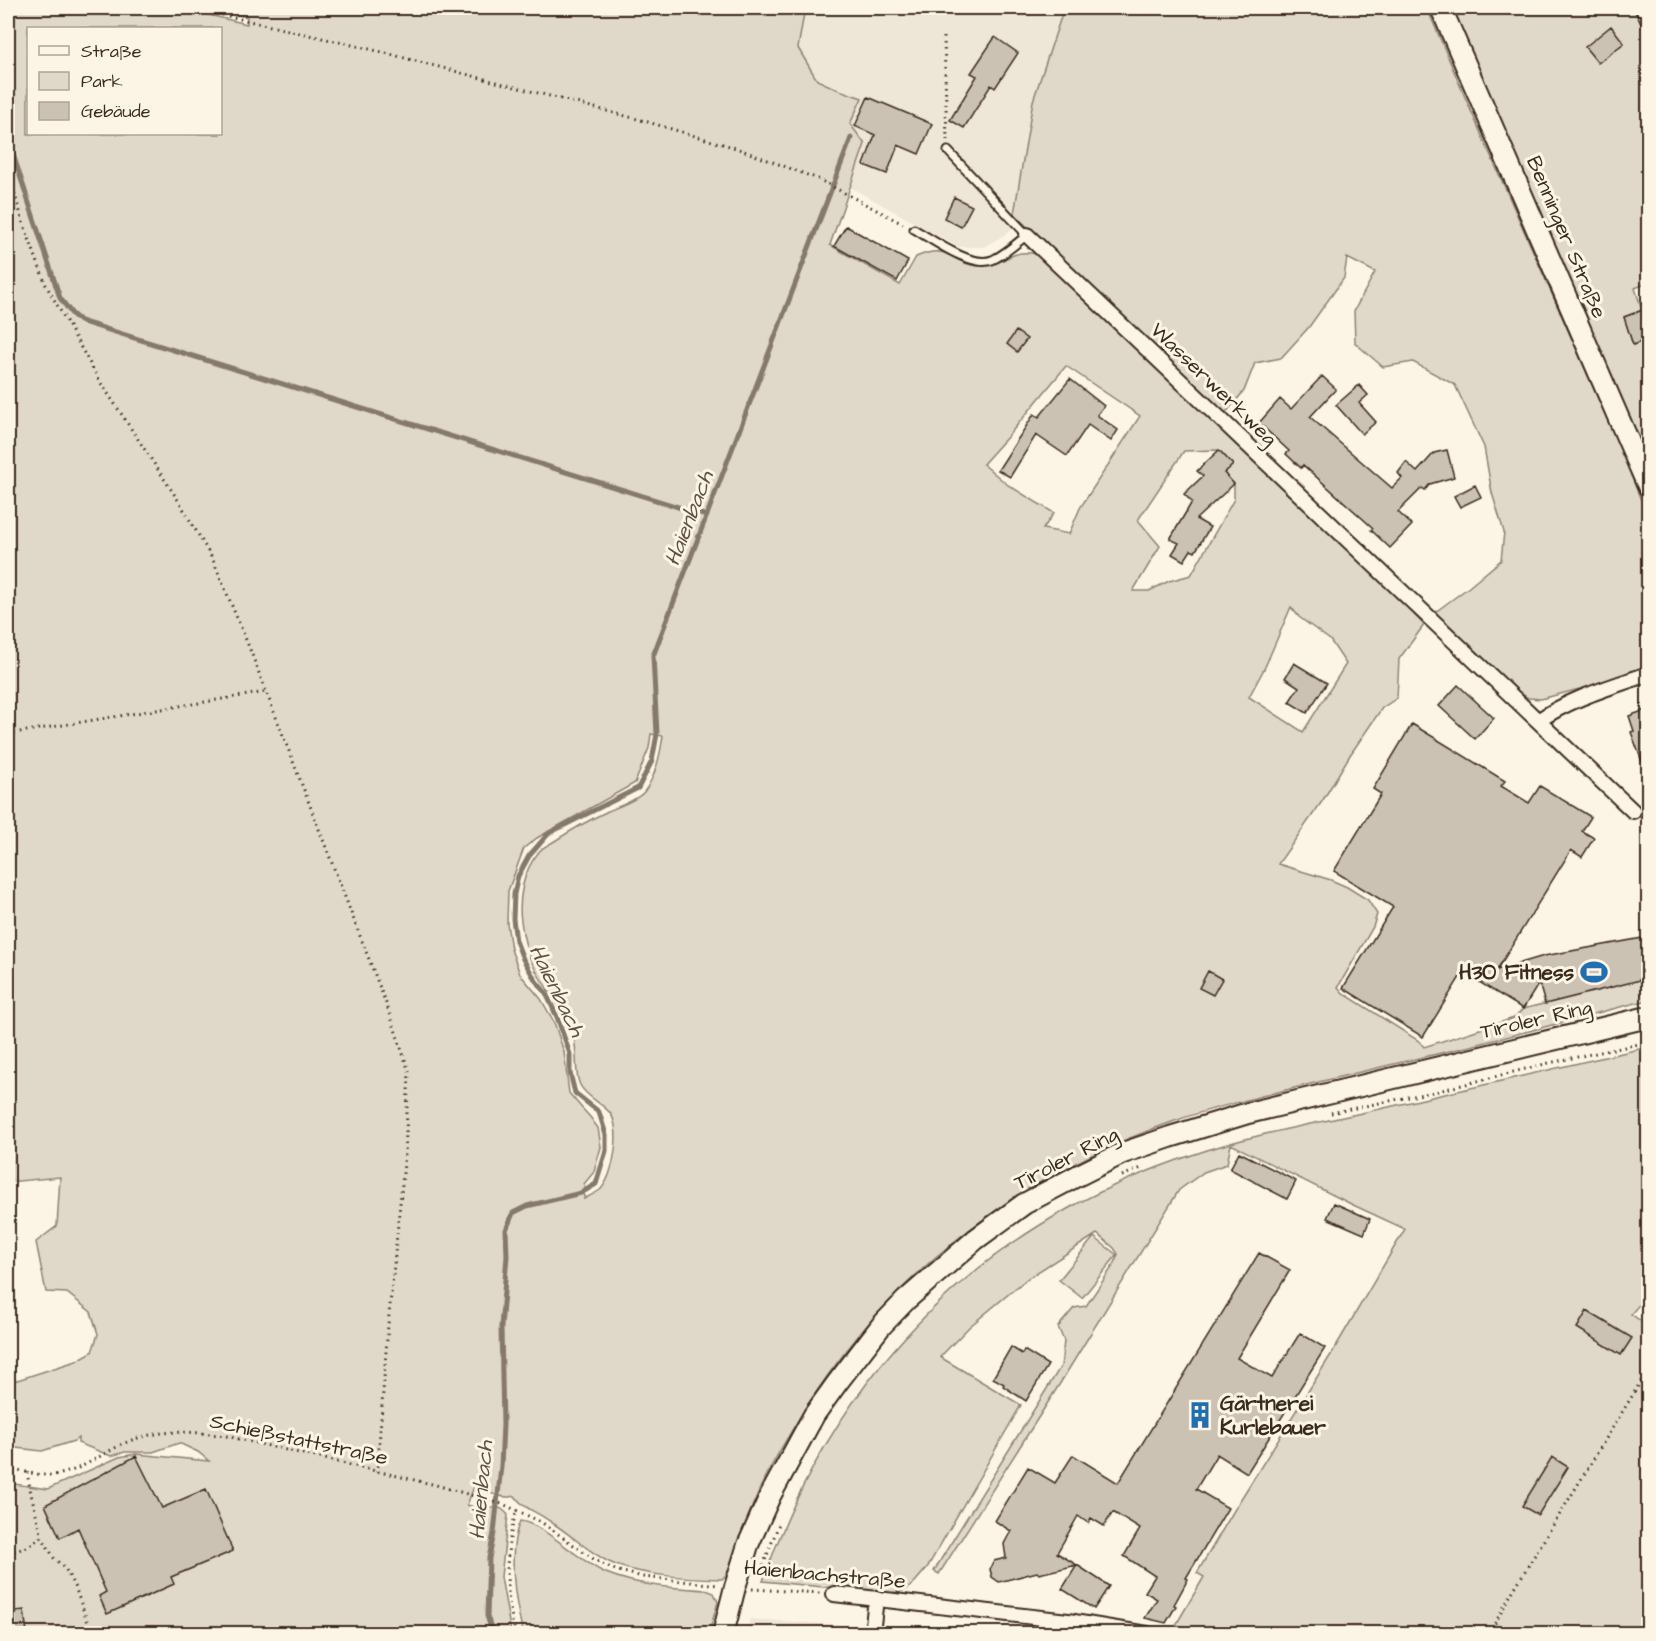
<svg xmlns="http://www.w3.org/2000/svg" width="1656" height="1641" font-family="'Architects Daughter',sans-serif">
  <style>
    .built { fill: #eee6d6 }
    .green { fill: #e0d8c8; stroke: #8e8173; stroke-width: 1.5; fill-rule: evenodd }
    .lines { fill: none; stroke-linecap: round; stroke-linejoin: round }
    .stream { stroke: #85796b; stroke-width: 5 }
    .building { fill: #ccc2b3; stroke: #3b2a1e; stroke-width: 1.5 }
    .lane-casing { stroke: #3b2a1e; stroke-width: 11 }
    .street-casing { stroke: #3b2a1e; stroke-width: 18 }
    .secondary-casing { stroke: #3b2a1e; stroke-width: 24 }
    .path { stroke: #3b2a1e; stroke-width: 3; stroke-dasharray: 1.5 4.5; stroke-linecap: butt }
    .lane { stroke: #fcf5e5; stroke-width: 7 }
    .street { stroke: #fcf5e5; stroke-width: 14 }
    .secondary { stroke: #fcf5e5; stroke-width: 20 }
    .labels { text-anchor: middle; stroke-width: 6; stroke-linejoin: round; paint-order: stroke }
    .street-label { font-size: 21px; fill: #3b2a1e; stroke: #fcf5e5 }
    .poi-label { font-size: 21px; font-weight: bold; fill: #3b2a1e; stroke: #fcf5e5; text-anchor: end }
    .water-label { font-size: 22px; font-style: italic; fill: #605144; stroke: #fcf5e5 }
  </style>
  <rect width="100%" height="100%" fill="#fcf5e5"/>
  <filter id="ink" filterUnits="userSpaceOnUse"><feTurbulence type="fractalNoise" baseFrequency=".0167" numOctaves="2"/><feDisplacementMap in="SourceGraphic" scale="12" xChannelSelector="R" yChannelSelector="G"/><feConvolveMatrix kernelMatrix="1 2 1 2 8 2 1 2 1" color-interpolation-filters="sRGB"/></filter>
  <g filter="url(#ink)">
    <path class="built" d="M805,8H1064L1033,101L1011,231L984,247H958L850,187L865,144L849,125L862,98L839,90L817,80L798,48Z
      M750,1619L856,1626V1633H746Z"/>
    <path class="green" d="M8,8H179L247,24V17L209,8H805L798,48L817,80L839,90L862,98L850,124L865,144L830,245L900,285L916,257C951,242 950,264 979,266C1004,268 1012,244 1042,256L1246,454L1387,586L1424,625L1399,659L1397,698L1382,708L1350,755L1323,800L1278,864L1331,880L1347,887L1368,900L1377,914L1373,927L1338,987L1343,993L1419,1041L1424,1047L1514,1018L1523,1009L1648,978V1000C1579,1017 1511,1037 1441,1053C1381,1067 1321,1081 1262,1096C1232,1104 1201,1111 1172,1122C1015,1177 888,1275 800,1417C785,1442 769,1467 758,1493C746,1520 736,1547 727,1574L722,1579C688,1578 639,1576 609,1562C587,1551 569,1533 548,1520C537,1512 523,1508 515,1496C501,1500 487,1491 474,1487L467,1505C472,1506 477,1509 482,1508C494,1507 499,1504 508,1515L501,1577L511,1633H8V1540L14,1537L8,1516V1483L48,1489L119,1457L136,1454L209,1461L198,1452L179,1443L153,1452H125L111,1456L78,1443V1438L74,1441L42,1451L8,1447V1383L76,1361L92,1352L98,1334L91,1312L67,1293L46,1292L36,1242L57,1226L60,1177L8,1182ZM28,28H220V134H28ZM1066,366L1140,416L1080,508L1069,534L1043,529L1054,513L1008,485L983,464L1009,435ZM1219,450L1233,465L1224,473L1234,484V499L1191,575L1169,581L1149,591H1133L1160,546L1138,520L1184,451ZM1291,607L1299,617L1330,640L1346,664L1303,732L1249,697L1265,667ZM651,734L663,736C660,755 656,776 644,792C637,800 618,807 608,811C589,820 570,831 553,842C548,845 541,848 538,853C523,871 518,899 521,921C523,938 527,954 535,969C548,993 567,1013 574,1040C578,1054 574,1073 580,1085C586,1097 602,1103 610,1113C622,1128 614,1177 600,1190C596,1193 589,1196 584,1199V1184L594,1172L601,1147L598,1128L590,1117L580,1106L569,1093L564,1052L554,1022L541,999L520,974L511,949L507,923L508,891L524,848L537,838L635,783L649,748Z
      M1064,8H1427L1468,104L1624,457L1648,518V666L1595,685L1541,699L1528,698L1517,691L1434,613L1469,587L1501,560L1504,532L1492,493L1484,447L1455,385L1413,362L1383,367L1355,343L1354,311L1375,272L1347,258L1344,278L1309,327L1281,358L1255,363L1244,391L1224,415L1014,214L1033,101Z
      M1451,8H1633L1648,37V283L1635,288L1642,310L1624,317L1633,345L1648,339V462L1614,386Z
      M1648,1047V1294L1631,1314L1648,1326V1633L1191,1634L1176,1631L1177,1623L1204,1577L1197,1573L1239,1502L1332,1353L1405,1229L1351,1204L1231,1144L1227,1164L1204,1172L1179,1190L1059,1385L939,1574L934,1571L943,1556L1061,1366L1064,1341L1058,1327L1074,1308L1086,1306L1115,1263L1118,1254L1114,1248L1097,1234L1028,1278L969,1327L940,1357L1021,1405L927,1568C910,1587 911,1593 884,1593L763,1581C819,1420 920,1290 1071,1207C1109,1186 1151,1169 1192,1155C1253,1134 1317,1123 1380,1109C1469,1088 1559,1068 1648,1047Z
      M1094,1237L1117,1255L1082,1298L1059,1280Z
      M520,1521C543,1523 581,1563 606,1573C638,1586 673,1588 706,1590L714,1593L718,1602L709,1633H523C515,1602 507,1552 520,1521Z"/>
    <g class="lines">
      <path class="stream" d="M8,139L60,298L72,314L80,321L707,516
        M493,1634L487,1616L488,1586L489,1558L494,1533L501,1466L503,1425L501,1327L507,1256L506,1230L513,1213L527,1206L581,1193L596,1184L606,1151V1135L599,1112L575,1093L570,1073V1054L557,1017L546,993L536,981L523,959L516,941L513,919L514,894L518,876L529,856L549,833L638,788L652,761L657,734L653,656L851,138"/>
    </g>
    <path class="building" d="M1611,26L1624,43L1598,63L1585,47Z
      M995,37L1018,53L995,88L991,85L964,128L950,120L977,76L971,73Z
      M868,97L932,124L919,154L898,145L887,174L864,165L875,135L855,126Z
      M954,197L972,206L961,227L944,218Z
      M846,226L908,261L897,281L834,246Z
      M1648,308V339L1633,345L1624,317Z
      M1016,331L1027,339L1017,352L1007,344Z
      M1322,376L1336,389L1310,417L1392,488L1402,478L1398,473L1406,462L1417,472L1434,453L1447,450L1454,477L1430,484L1425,490L1422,488L1398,512L1412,525L1390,548L1371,530L1373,528L1303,465L1301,468L1286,454L1289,451L1259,423L1280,399L1291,409Z
      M1070,379L1104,406L1097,415L1118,430L1111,441L1088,425L1067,456L1036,435L1010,477L998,470L1034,414L1039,417Z
      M1359,385L1368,395L1359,403L1376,422L1362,434L1336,405Z
      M1219,450L1233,465L1224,473L1234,484L1196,519L1210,527L1195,552L1191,550L1184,561L1172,554L1179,543L1170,539L1192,502L1184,494L1203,476L1197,471Z
      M1475,485L1481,497L1460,507L1454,496Z
      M1294,663L1327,683L1307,713L1289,702L1299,687L1285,678Z
      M1458,685L1494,718L1475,739L1439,706Z
      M1648,709V775H1647L1631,732L1634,731L1629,716Z
      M1412,724L1505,781L1501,786L1529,803L1540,786L1591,817L1582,831L1594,838L1582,857L1571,850L1497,970L1544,956L1648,937V978L1545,1004L1539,983L1523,1009L1463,972L1423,1037L1343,988L1393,907L1334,871L1381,794L1373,789Z
      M1208,971L1222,979L1213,995L1199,988Z
      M1239,1152L1296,1181L1287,1199L1230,1169Z
      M1334,1203L1370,1219L1364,1234L1327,1218Z
      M1259,1253L1290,1270L1237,1358L1272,1378L1300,1333L1325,1348L1247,1473L1217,1454L1196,1489L1228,1508L1186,1578L1188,1579L1174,1605L1176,1606L1166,1623L1145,1618L1157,1599L1145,1592L1155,1576L1124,1556L1140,1529L1113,1512L1104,1526L1091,1518L1088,1523L1078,1516L1057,1553L1077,1565L1039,1574L1037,1572L999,1582L992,1577L990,1569L994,1561L1006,1558L1004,1544L1011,1531L995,1521L1028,1467L1055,1483L1073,1455L1118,1483Z
      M1587,1311L1632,1338L1621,1355L1577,1328Z
      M1011,1347L1022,1354L1024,1350L1048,1365L1026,1401L1003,1386L1004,1384L993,1378Z
      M136,1456L162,1508L206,1489L233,1551L171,1577L174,1584L107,1614L99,1596L106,1592L78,1528L60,1538L45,1505Z
      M1552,1457L1568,1467L1538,1515L1522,1506Z
      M1077,1565L1109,1586L1094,1609L1062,1589Z
      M24,1610L27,1634H8V1612Z"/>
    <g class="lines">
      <defs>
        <path id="lane" d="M914,229C933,240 971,268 992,260C1004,255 1017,243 1027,235L948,151"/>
        <path id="street" d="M1643,8L1648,19
          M1027,235L1538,721C1571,698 1611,687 1648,674
          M1538,721L1633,811
          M834,1594L1068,1621L1147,1634
          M872,1634L876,1598"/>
        <path id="secondary" d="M1441,8L1648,486
          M723,1634L735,1587L748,1545L770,1496L814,1415L837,1383L881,1326L906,1300L976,1239L1024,1204L1077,1176L1123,1153L1170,1137L1248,1113L1648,1017"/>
      </defs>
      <use href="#lane" class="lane-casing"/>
      <use href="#street" class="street-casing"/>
      <use href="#secondary" class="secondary-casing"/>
      <path class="path" d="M193,8L378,51L641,120L736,148L818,179L903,224
        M944,37L947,140
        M8,170L23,222L46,285L99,380L180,503L213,560L249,647L390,1014L409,1072L405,1153L388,1325L377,1472
        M8,734L266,692
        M1331,1113L1438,1091L1549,1063L1648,1042
        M1122,1176L1144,1167
        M8,1467C22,1471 38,1476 53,1475C82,1473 110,1446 138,1438C168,1429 196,1432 226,1436L436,1485L505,1505L541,1522L595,1560L615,1570L643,1577L719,1585
        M27,1472L31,1494L42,1537L54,1558L66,1570L76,1590L88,1623
        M8,1553L25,1548L42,1537
        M761,1571L780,1521
        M752,1589L820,1593
        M516,1634C504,1594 504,1549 517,1510
        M1489,1634L1514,1589L1648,1370"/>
      <use href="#lane" class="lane"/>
      <use href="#street" class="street"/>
      <use href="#secondary" class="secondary"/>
    </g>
  </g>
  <defs>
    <symbol id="stadium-bare" viewBox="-9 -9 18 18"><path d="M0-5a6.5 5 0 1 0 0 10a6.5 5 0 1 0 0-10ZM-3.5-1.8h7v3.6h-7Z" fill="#1f6fb2" stroke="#fcf5e5" stroke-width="2.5" paint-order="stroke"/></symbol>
    <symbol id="building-bare" viewBox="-9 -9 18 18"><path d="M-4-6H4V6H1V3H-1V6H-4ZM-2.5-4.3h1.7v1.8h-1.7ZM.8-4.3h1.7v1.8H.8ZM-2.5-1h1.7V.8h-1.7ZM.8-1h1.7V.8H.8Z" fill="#1f6fb2" stroke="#fcf5e5" stroke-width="2.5" paint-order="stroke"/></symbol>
  </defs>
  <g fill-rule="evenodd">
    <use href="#stadium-bare" x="1575" y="953" width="38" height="38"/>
    <use href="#building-bare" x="1181" y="1396" width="38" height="38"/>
  </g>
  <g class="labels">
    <g class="street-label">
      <text transform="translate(1567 237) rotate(67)" y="7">Benninger Straße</text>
      <text transform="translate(1214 384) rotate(44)" y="7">Wasserwerkweg</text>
      <text transform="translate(1536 1019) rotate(-13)" y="7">Tiroler Ring</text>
      <text transform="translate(1066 1158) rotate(-27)" y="7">Tiroler Ring</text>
      <text transform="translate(299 1439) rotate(12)" y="7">Schießstattstraße</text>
      <text transform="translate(825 1574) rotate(5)" y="7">Haienbachstraße</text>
    </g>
    <g class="poi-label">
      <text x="1574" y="979">H3O Fitness</text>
      <text x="1220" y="1410" text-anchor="start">Gärtnerei<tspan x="1220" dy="24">Kurlebauer</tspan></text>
    </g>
    <g class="water-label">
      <text transform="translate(688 518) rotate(-69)" y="8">Haienbach</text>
      <text transform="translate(558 990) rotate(64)" y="8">Haienbach</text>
      <text transform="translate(480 1490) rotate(-85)" y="8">Haienbach</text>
    </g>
  </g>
  <rect width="1656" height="1641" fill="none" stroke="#fcf5e5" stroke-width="30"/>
  <rect x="15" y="15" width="1626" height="1611" fill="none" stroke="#3b2a1e" stroke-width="2" filter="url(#ink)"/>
  <rect x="27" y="27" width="195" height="108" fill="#fcf5e5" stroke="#afa495" stroke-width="1.5"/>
  <rect x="39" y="46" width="30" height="9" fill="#fcf5e5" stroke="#afa495" stroke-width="1.5"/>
  <text x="81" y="57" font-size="18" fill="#3b2a1e">Straße</text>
  <rect x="39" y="72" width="30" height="18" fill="#e0d8c8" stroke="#afa495" stroke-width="1.5"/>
  <text x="81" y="87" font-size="18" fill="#3b2a1e">Park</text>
  <rect x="39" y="102" width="30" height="18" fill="#ccc2b3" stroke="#afa495" stroke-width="1.5"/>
  <text x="81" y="117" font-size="18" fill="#3b2a1e">Gebäude</text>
</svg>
